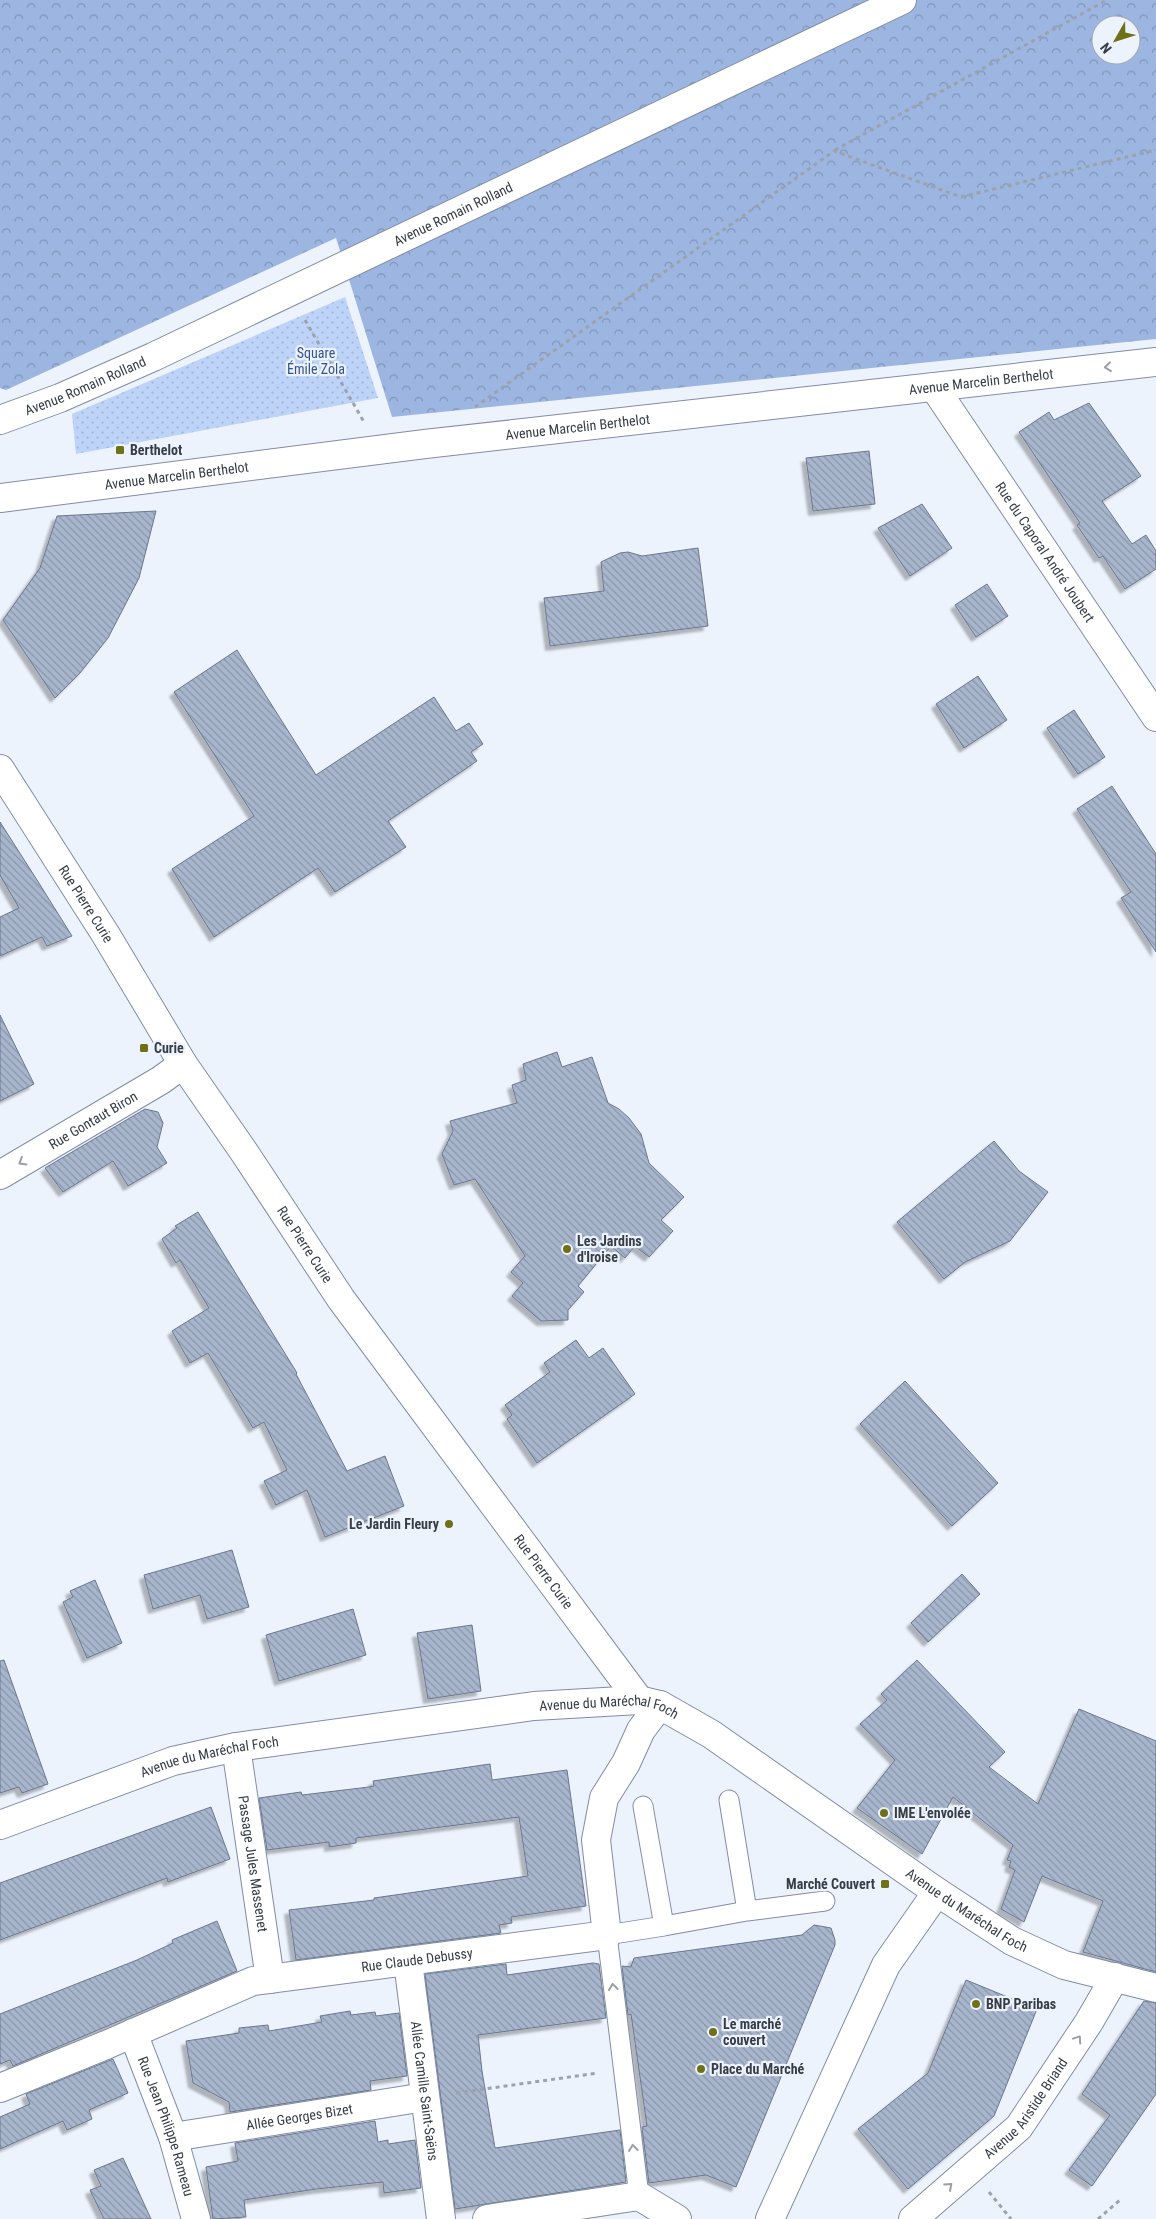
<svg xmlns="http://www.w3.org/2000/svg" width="1156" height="2219" font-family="'Roboto Condensed',sans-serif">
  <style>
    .forest { fill: url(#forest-crowns); fill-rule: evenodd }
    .park { fill: url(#park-dots) }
    .building { fill: url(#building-back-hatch); stroke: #6a778d; filter: url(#shadow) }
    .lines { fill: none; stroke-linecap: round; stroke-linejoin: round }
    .service-casing { stroke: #808da3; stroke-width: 21 }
    .pedestrian-casing { stroke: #808da3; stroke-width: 30 }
    .minor-casing { stroke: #808da3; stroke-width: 30 }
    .secondary-casing { stroke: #808da3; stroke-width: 30 }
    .path { stroke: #9ca2ac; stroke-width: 3; stroke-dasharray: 4 4; stroke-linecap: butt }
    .service { stroke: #fff; stroke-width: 19 }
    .pedestrian { stroke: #fff; stroke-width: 28 }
    .minor { stroke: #fff; stroke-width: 28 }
    .secondary { stroke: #fff; stroke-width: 28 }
    .oneway { stroke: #9b9ea3 }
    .poi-dot { fill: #6f7116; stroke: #edf3fd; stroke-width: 2 }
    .labels { text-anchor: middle; stroke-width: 4.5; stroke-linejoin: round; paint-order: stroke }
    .street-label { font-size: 14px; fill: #373d47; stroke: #edf3fd }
    .park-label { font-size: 14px; fill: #34548b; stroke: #edf3fd }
    .poi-label { font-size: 14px; font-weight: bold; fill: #373d47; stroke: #edf3fd; text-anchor: start }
  </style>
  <defs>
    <pattern id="forest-crowns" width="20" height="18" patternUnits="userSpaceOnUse" patternTransform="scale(1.25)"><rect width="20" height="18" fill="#9cb6e1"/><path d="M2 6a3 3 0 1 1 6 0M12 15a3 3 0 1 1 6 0" fill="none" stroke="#8095b8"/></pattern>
    <pattern id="park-dots" width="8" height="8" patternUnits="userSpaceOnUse" patternTransform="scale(1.25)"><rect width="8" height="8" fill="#bdd3f8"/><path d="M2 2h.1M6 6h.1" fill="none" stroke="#a3b6d6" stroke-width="1.8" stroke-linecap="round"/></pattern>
    <pattern id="building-back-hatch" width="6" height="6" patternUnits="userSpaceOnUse" patternTransform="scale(1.25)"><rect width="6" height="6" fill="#a8b6cd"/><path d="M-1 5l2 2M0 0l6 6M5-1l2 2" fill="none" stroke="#8a95a8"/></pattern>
    <filter id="shadow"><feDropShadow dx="-4.5" dy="4.5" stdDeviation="1" flood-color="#0004"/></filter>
  </defs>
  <rect width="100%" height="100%" fill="#edf3fd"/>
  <path class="forest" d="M0,0H1156V339L392,417L336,238L6,390L0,388ZM1101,25H1131V55H1101Z"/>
  <path class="park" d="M345,297L378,398L76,454L72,414Z"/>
  <path class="building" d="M1089,403L1141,476L1102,501L1132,544L1146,535L1156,551V569L1125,589L1103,556L1099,558L1077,525L1080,523L1019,432L1049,412L1054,420Z
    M869,451L875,504L813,511L806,458Z
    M922,504L952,548L910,576L878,528Z
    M156,511L139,578L108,638L80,673L55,698L3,620L40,568L57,516Z
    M698,548L708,626L550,646L544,598L604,591L601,562L620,553L628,552L642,556Z
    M987,584L1008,616L976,637L955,605Z
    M237,650L316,775L434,697L456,731L469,723L483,744L471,752L477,761L388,821L406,847L335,892L318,868L214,937L172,869L254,816L174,692Z
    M978,676L1007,720L964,748L936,704Z
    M1074,710L1105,757L1078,774L1047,728Z
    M1112,786L1156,854V952L1121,898L1131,892L1077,809Z
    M0,822L37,880L72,936L47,946L42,937L0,956V917L19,908L0,875Z
    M0,1015L34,1084L0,1101Z
    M557,1052L562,1067L592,1057L608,1103L619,1109L629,1118L641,1134L649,1163L684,1197L661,1220L673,1231L649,1257L635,1246L625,1258L611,1246L578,1286L584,1292L568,1310V1320L541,1321L512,1296L523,1283L511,1272L525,1256L475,1179L454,1185L442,1154L453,1131L450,1121L517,1103L512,1085L526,1080L523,1064Z
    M145,1109L158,1112L163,1123L157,1147L167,1163L128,1186L113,1161L63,1192L45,1168Z
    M994,1141L1019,1171L1048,1192L1010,1241L965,1262L944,1279L897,1222Z
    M198,1212L297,1373L296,1374L347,1471L385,1456L404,1506L325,1537L307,1490L276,1505L264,1481L287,1470L264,1422L253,1428L208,1353L190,1363L172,1331L209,1308L180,1260L176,1263L162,1239L177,1228L175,1226Z
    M576,1340L589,1358L603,1348L635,1394L537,1463L507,1419L512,1415L505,1405L550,1372L544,1363Z
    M905,1381L998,1483L952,1526L860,1424Z
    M232,1550L249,1607L207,1619L200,1595L153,1609L144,1575Z
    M962,1574L980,1594L928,1642L911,1623Z
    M95,1580L122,1643L87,1658L63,1602L73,1597L70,1591Z
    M353,1609L366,1655L279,1681L266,1635Z
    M472,1625L481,1691L428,1699L417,1633Z
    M4,1660L48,1784L22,1793L19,1787L0,1793V1661Z
    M917,1660L1005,1752L989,1767L1038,1804L1079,1709L1156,1741V1972L1083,1952L1103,1901L1042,1876L1024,1922L1001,1909L1015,1870L1009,1867L1011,1861L1007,1860L1013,1845L953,1797L922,1854L857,1808L895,1760L860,1724L887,1700L881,1694Z
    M490,1764L492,1780L567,1770L586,1906L511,1917L512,1923L499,1925L501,1933L296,1960L289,1910L374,1900V1898L528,1876L519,1817L356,1838V1843L329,1847V1842L267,1850L259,1798L301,1792L302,1795L369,1787L374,1786L373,1781Z
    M211,1807L230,1859L168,1882L167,1878L0,1940V1883Z
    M217,1921L237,1971L13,2066L10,2060L0,2064V2014L137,1960L173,1943L172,1940Z
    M814,1925L831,1928L835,1940V1945L736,2187L706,2175L649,2183L642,2127L647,2126L631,2014L628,2015L622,1966L631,1967L634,1958L802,1935Z
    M593,1963L599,1964L606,2018L478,2035L482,2071L495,2148L620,2130L626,2182L455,2209L425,1974L506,1964L507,1975Z
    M966,1980L1037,2009L994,2116L908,2189L858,2129L928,2073Z
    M1144,2001L1156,2003V2094L1092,2186L1069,2170L1110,2115L1082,2094Z
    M350,2011L351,2015L375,2012L376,2016L399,2013L407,2076L370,2081L371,2090L230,2112L229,2102L193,2083L186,2041L239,2033V2028L268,2025L269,2031L322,2022L320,2016Z
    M113,2059L128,2093L89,2110L92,2119L67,2130L63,2121L0,2149V2117L30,2104L26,2094Z
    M375,2121L378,2142L388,2140V2144L415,2140L421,2188L384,2193L383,2182L316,2189L244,2200L246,2217L213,2219L206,2167L238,2161L235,2143Z
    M123,2158L151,2219H104L90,2190L101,2186L94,2170Z"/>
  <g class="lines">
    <defs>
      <path id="service" d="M747,1911L825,1901
        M664,1926L747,1911L729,1800
        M639,2196L607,1935L664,1926L643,1806"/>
      <g id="pedestrian">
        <path id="s1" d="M236,1747L270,1979"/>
        <path id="s2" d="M408,1962L441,2219"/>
      </g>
      <g id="minor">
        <path id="s3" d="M934,387L1156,717"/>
        <path id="s4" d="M0,498L425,444L1156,362"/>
        <path id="s5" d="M0,769L106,935L183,1064L244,1152L341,1299L639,1700"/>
        <path id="s6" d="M0,1175L161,1080L183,1064"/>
        <path id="s7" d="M0,1825L173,1761L236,1747L534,1706L639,1700L660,1705L711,1734L937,1892L1012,1941L1064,1965L1156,1988"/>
        <path id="s8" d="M133,2033L173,2137L196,2219"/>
        <path id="s9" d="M0,2088L106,2045L253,1981L607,1935L596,1840L604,1798L626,1763L641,1730L660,1705"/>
        <path id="s10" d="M173,2137L425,2097"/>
        <path d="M487,2219L639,2196L677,2219"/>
        <path d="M770,2219L886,1965L937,1892"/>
        <path id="s11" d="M913,2219L1019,2127L1089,2022L1115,1977"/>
      </g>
      <g id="secondary">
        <path id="s12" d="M0,420L60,398L153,357L902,0"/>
      </g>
    </defs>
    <use href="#service" class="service-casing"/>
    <use href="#pedestrian" class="pedestrian-casing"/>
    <use href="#minor" class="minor-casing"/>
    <use href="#secondary" class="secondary-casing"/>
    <path class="path" d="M835,150L1107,0
      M305,320L364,422
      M475,407L834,151L961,197L1156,150
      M456,2093L598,2073
      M989,2192L1011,2219
      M1098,2219L1120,2200"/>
    <use href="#service" class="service"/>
    <use href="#pedestrian" class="pedestrian"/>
    <use href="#minor" class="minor"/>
    <use href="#secondary" class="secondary"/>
  </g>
  <defs><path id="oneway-chevron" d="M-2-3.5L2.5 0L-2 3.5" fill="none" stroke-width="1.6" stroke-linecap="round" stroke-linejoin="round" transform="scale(1.25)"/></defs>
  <g class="oneway">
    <use href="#oneway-chevron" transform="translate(1108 367) rotate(174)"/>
    <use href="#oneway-chevron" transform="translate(22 1162) rotate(149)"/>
    <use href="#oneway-chevron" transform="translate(613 1987) rotate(-97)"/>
    <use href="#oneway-chevron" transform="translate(1078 2039) rotate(-56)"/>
    <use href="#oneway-chevron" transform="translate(633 2148) rotate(-97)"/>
    <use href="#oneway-chevron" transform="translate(949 2186) rotate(-42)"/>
  </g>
  <g class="poi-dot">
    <rect x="115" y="445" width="10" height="10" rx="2.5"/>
    <rect x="139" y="1043" width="10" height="10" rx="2.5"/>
    <circle cx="567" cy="1249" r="5"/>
    <circle cx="449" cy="1524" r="5"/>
    <circle cx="884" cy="1813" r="5"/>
    <rect x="880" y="1879" width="10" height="10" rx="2.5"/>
    <circle cx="976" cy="2004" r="5"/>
    <circle cx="713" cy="2032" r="5"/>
    <circle cx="701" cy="2069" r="5"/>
  </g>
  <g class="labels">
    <g class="street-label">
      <text dy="5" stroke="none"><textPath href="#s12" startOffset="498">Avenue Romain Rolland</textPath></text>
      <text dy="5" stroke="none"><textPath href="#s4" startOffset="988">Avenue Marcelin Berthelot</textPath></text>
      <text dy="5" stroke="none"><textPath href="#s12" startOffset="92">Avenue Romain Rolland</textPath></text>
      <text dy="5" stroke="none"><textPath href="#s4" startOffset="582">Avenue Marcelin Berthelot</textPath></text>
      <text dy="5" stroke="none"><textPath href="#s4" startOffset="178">Avenue Marcelin Berthelot</textPath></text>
      <text dy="5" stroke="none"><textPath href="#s3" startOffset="199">Rue du Caporal André Joubert</textPath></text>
      <text dy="5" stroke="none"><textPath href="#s5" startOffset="160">Rue Pierre Curie</textPath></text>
      <text dy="5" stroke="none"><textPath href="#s6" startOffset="108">Rue Gontaut Biron</textPath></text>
      <text dy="5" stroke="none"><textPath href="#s5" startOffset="565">Rue Pierre Curie</textPath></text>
      <text dy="5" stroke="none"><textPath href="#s5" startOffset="970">Rue Pierre Curie</textPath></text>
      <text dy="5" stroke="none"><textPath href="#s7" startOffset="626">Avenue du Maréchal Foch</textPath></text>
      <text dy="5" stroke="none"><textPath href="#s7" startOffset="221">Avenue du Maréchal Foch</textPath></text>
      <text dy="5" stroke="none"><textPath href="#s1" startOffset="118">Passage Jules Massenet</textPath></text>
      <text dy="5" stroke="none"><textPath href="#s7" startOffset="1046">Avenue du Maréchal Foch</textPath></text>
      <text dy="5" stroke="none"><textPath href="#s9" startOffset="440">Rue Claude Debussy</textPath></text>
      <text dy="5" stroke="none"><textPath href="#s2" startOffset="130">Allée Camille Saint-Saëns</textPath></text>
      <text dy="5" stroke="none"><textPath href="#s11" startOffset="159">Avenue Aristide Briand</textPath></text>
      <text dy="5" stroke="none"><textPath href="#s10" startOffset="128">Allée Georges Bizet</textPath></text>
      <text dy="5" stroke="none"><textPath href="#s8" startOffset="99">Rue Jean Philippe Rameau</textPath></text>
    </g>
    <g class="park-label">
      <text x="316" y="358">Square<tspan x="316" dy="16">Émile Zola</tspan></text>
    </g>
    <g class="poi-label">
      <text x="130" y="455">Berthelot</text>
      <text x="154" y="1053">Curie</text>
      <text x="577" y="1246">Les Jardins<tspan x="577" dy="16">d'Iroise</tspan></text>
      <text x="439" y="1529" text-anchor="end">Le Jardin Fleury</text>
      <text x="894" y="1818">IME L'envolée</text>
      <text x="875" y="1889" text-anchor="end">Marché Couvert</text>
      <text x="986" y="2009">BNP Paribas</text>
      <text x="723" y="2029">Le marché<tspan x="723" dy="16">couvert</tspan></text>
      <text x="711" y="2074">Place du Marché</text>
    </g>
  </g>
  <g transform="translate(1116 40) rotate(231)"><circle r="24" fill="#edf3fd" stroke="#a4aab4"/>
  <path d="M0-4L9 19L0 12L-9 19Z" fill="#6f7116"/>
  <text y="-8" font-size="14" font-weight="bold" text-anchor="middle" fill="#373d47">N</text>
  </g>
</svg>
